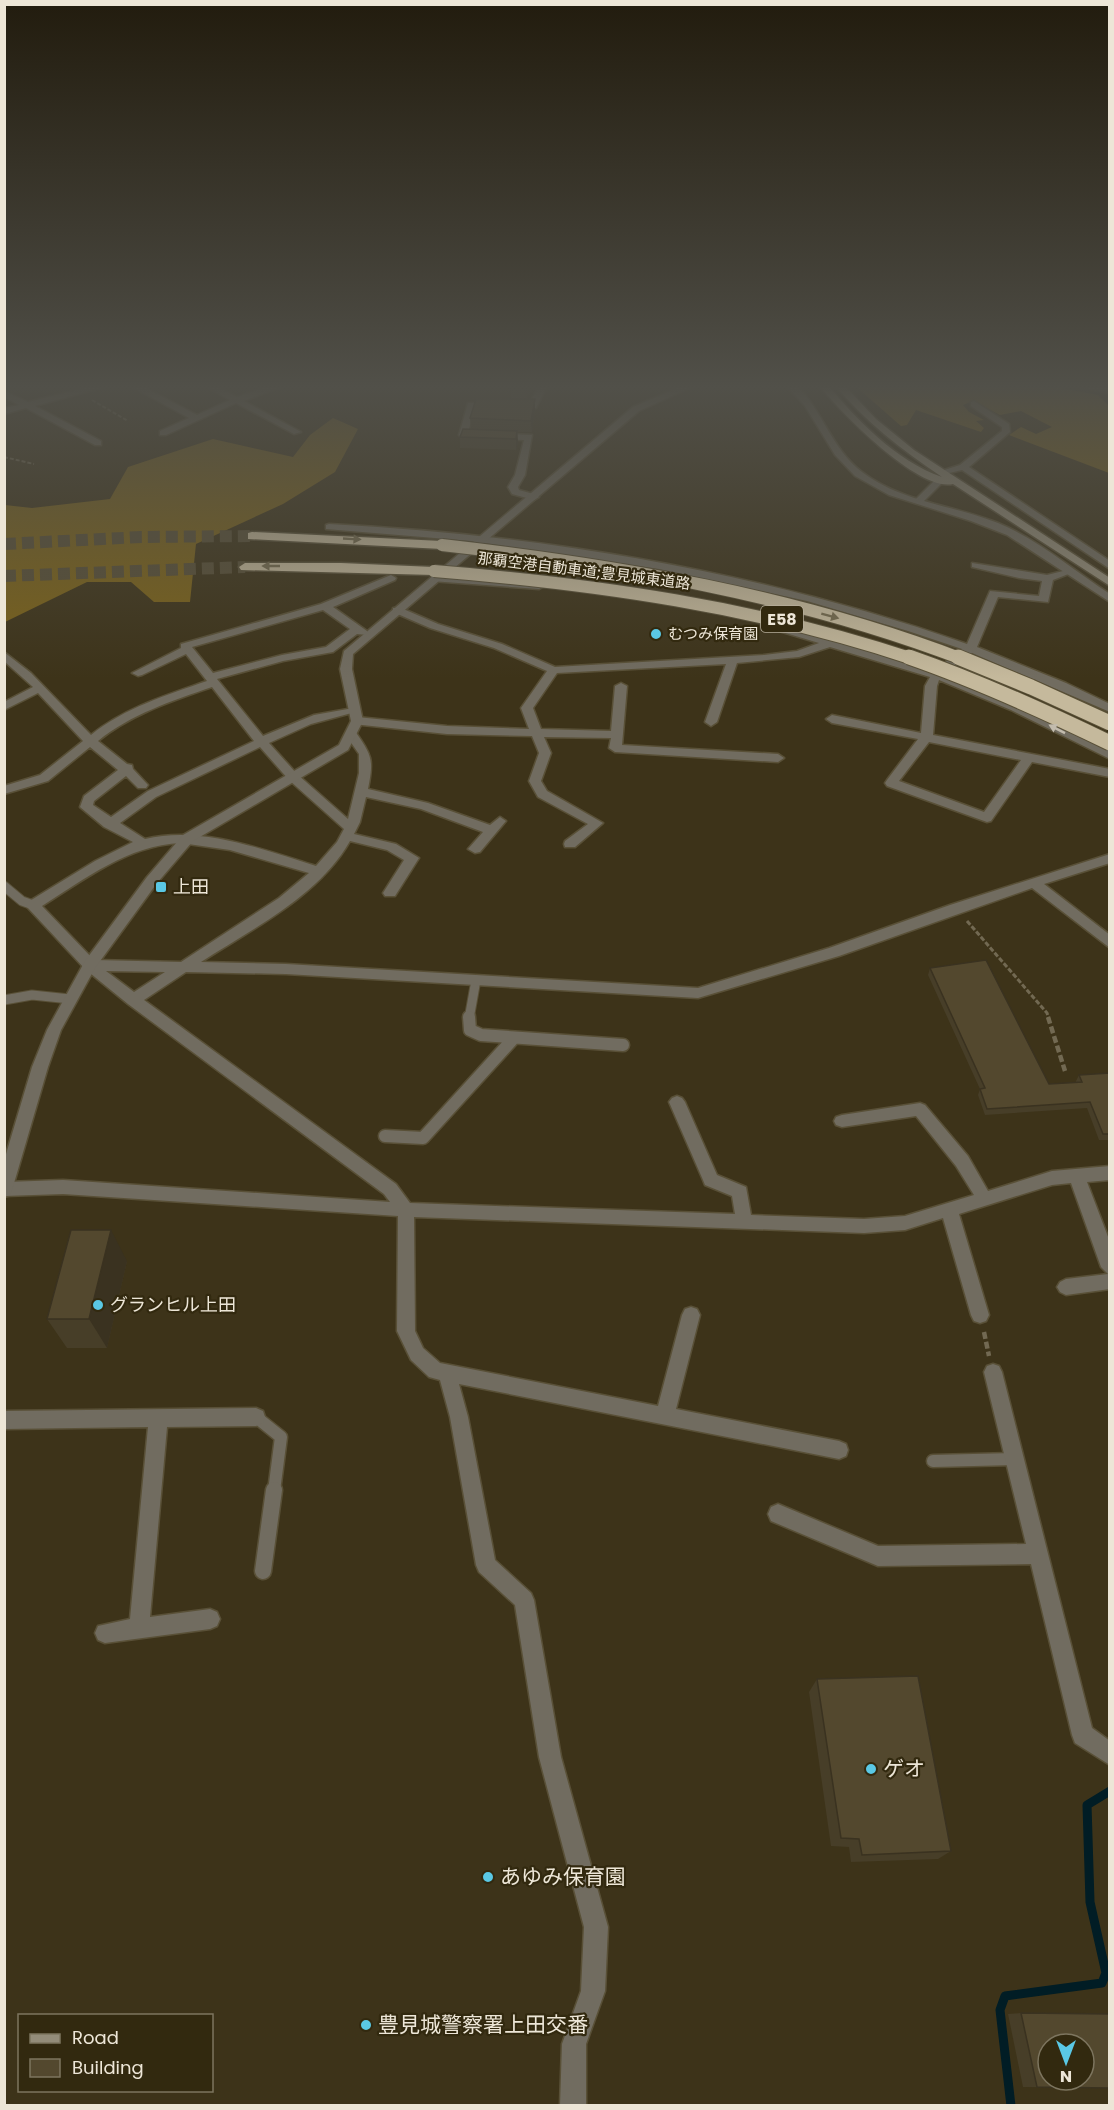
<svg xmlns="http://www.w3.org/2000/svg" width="1114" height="2110" font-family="Poppins,'Noto Sans JP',sans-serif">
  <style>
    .forest { fill: #7b6219 }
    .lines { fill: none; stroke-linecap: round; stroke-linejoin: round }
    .stream { stroke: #011d25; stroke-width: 9 }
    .motorway-tunnel { stroke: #574e36; stroke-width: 12; stroke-dasharray: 12 6; stroke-linecap: butt }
    .service-far2-casing { stroke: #595037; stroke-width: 11 }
    .service-far1-casing { stroke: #595037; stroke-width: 15 }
    .service-casing { stroke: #595037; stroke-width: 19 }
    .minor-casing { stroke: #595037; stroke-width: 3 }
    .tertiary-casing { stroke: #595037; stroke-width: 3 }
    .secondary-casing { stroke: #595037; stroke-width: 3 }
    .motorway-casing { stroke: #595037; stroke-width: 3 }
    .path-far2 { stroke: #726952; stroke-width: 2; stroke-dasharray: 4 2; stroke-linecap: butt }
    .path-far1 { stroke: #726952; stroke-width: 3; stroke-dasharray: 5 2; stroke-linecap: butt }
    .path { stroke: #726952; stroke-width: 4.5; stroke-dasharray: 7 3; stroke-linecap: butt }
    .service-far2 { stroke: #716c60; stroke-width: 9 }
    .service-far1 { stroke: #716c60; stroke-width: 12 }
    .service { stroke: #716c60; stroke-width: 16 }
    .minor { fill: #716c60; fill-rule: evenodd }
    .tertiary { fill: #716c60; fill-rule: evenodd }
    .secondary { fill: #938c79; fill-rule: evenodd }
    .motorway { fill: #c5b99c; fill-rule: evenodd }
    .motorway-bridge-far1-casing { stroke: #595037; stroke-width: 14; stroke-linecap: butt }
    .motorway-bridge-casing { stroke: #595037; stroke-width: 17; stroke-linecap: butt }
    .motorway-bridge-far1 { stroke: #c5b99c; stroke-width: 12 }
    .motorway-bridge { stroke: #c5b99c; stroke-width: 15 }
    .wall { fill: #473e28 }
    .shaded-wall { fill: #3a3220 }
    .building { fill: #53482e; stroke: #3a3220; stroke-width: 1.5; fill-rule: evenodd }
    .oneway { fill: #746a4e }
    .oneway2 { fill: #c2bbad }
    .poi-dot { fill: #5ac8e5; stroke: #32290f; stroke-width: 2 }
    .labels { text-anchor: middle; stroke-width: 4.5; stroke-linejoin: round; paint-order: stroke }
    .far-street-label { font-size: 15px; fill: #ede6d7; stroke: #32290f }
    .far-poi-label { font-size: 15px; fill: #ede6d7; stroke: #32290f; text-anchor: start }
    .shield { fill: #32290f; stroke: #b5ad9b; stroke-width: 1.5 }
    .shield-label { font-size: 16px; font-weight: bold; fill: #ede6d7 }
    .poi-label { font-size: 18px; fill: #ede6d7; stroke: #32290f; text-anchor: start }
    .near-poi-label { font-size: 21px; fill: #ede6d7; stroke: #32290f; text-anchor: start }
  </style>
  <rect width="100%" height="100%" fill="#3d3319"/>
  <path class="forest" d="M853,384H1040L1098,395L1109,406V473L1009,435L1021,427L1036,434L1052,427L1021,411L1000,415L973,401L963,405L969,412L984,420L976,421L984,428L981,432L916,410L907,425L901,426Z
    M333,418L358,429L335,472L283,504L196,544L190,602H154L131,582H87L5,622V505L32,508L110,499L128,467L213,439L293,457L310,435Z"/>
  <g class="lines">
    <path class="stream" d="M1011,2106L1000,2010L1005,1996L1102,1983L1106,1973L1090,1902L1087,1805L1110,1791"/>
    <path class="motorway-tunnel" d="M4,544L141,537L252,536
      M4,576L245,567"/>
    <defs>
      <path id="service-far2" d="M4,886L22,901L33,905
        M4,1000L32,995L70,999
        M469,1019L476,980"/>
      <path id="service-far1" d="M469,1017L470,1030L481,1035L623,1045
        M385,1136L423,1138L514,1038
        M256,1417L281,1437L274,1491
        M933,1461L1014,1459"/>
      <path id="service" d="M263,1571L274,1490"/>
      <path id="minor" d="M101,384H115L35,406L101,441V445H95L26,408L4,414V408L19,405L4,397V391L28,402Z
        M127,384H138L197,415L230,400L202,384H212L237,397L276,384H288L244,401L301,432L294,434L236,403L166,435H160V431L189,418Z
        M540,384H548L536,408H475L468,432L532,435L525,475L518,487L519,490L537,495L539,497L534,500L512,494L508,487L515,475L524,440L463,438L459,435L468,403H530Z
        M974,401L1009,424L1010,432L969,467L1110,561V569L962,470L941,475V471L960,465L1002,431V427L971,406V402Z
        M937,478L945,480L922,503H916V499Z
        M329,524C546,535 762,572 967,644L990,591L1039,596L1042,581L1019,578L972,567V563L1047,575L1071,569V573L1053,580L1048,602L998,597L977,647L1066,683L1110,704V712L972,653L944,674L1019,706L1110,750V759L1011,710L939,680L937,686L933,735L1110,769V777L1032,762L991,821L987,822L887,786L885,783L887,780L918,739L832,723L826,719L832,715L921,733L925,686L930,677L830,647L799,657L737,663L717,722L711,726L705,722L726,664L557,673L533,708L541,729L611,731L615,686L621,683L627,686L622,745L778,754L784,758L778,762L615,752L609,748L611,738L544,737L551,753L541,781L547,791L603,823L575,847H565L564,844L565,841L588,824L538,797L529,781L539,753L532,736L447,734L353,724V718L357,717L447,726L529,729L521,708L547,671L494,648L430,628L393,612V608H401L438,624L502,644L555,667L764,655L797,651L819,643L762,626L761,624L766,621L837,640L838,642L934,671L962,649L908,631L807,601L659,569L471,541L326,529V525ZM929,742L1021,760L984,812L899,781Z
        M391,575L396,578L395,580L333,607L367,631V635L357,634L333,652L283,661L217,679L263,736L314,715L359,707V711L311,724L269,743L297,774L348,819L359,773V754L345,734L351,730L355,731C372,756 374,759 368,789L428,803L490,825L500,817L506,821L480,852L475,853L468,849L483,832L421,809L366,797L360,822L354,834L396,844L419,858L395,896H385L383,893L404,860L387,850L350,841C319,896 252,929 201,962L286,964L698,988L829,948L950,905L1110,854V863L1044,884L1110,935V948L1032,888L839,956L698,998L286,974L186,972L144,1000L396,1184L410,1203L735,1214L732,1196L705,1185L703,1180L669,1102L672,1098L677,1096L682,1098L685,1102L717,1175L746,1187L751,1215L864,1219L905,1216L974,1195L956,1166L916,1116L842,1127L836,1125L834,1121L836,1117L842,1115L920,1103L925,1105L968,1156L988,1191L1052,1171L1110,1166V1180L1087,1182L1110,1242V1289L1066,1295L1060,1292L1057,1287L1060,1282L1066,1279L1108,1274L1101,1267L1071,1183L1052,1185L959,1214L989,1315L986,1321L980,1323L974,1321L971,1315L943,1218L905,1230L864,1233L414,1217L415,1331L423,1348L440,1363L658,1406L682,1315L685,1309L691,1307L697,1309L700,1315L676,1409L839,1441L846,1444L848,1450L846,1456L839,1459L459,1384L468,1417L495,1560L531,1593L534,1600L561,1757L608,1927L605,1991L586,2044V2106H560L562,2044L581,1991L584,1927L539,1757L515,1605L479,1572L476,1565L450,1417L440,1380L429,1377L411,1360L397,1331L398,1216L63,1194L4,1196L5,1182L63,1180L390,1202L384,1194L128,1004L85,969L28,908L26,905L28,902L95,861L133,842L104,827L80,807L84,796L118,770L90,747L48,781L4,794V786L40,775L83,741L38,693L4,710V702L33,687L4,661V652L31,673L91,735C124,708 167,695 207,681L186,654L142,675L138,676L132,673L181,648V644L321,604ZM323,610L350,629L326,647L282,655L213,673L192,647ZM212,687L254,741L148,791L111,817L93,805L94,801L126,776L138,788H146L148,785L133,769L132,765L127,764L98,741C131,714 172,701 212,687ZM260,747L289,780L344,829L337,842L316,866C264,850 201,825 145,839L120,823L156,797ZM181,843L230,850L309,873L279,898L181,962L94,960L42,906C85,879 128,845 181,843ZM106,971L165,972L134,992Z
        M435,576L539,583L544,586L539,589L431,581L430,579Z
        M993,1364L999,1366L1002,1372L1092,1728L1110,1741V1765L1075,1743L1072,1735L1031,1564L878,1566L771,1521L768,1514L771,1507L778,1504L878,1546L1026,1544L984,1372L987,1366Z
        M256,1408L263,1411L265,1417L263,1423L256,1426L167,1427L150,1617L210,1609L217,1612L220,1619L217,1626L210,1629L105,1643L98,1640L95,1633L98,1626L130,1619L148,1427L4,1429V1411Z"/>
      <path id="tertiary" d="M687,384H698L639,411L353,654L352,669L363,721L348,750L193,841L157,883L95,968L61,1030L48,1067L12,1190L10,1195L4,1197V1161L32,1067L47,1030L85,961L147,877L183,835L339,745L351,721L340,669L344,651L633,407Z
        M785,384H794L803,392C824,417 835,452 862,472C901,502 953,505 998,523C1039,540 1073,570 1110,594V602L1007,535L971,521L889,495L855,476L835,455L805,406Z
        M1064,384H1083L1110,388V393Z"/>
      <path id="secondary" d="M818,384H827C857,420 896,461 942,477C902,450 864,421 834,384H843L876,419L914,450L1110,578V586L953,484C918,492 838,410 818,384Z"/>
      <path id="motorway" d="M252,532L442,541L448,545L442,549L248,539V533Z
        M245,563H341L434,567L440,571L434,575L241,570L239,567Z"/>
    </defs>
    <use href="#service-far2" class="service-far2-casing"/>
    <use href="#service-far1" class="service-far1-casing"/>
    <use href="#service" class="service-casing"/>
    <use href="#minor" class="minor-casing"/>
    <use href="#tertiary" class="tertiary-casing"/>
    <use href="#secondary" class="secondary-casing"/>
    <use href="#motorway" class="motorway-casing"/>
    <path class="path-far2" d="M92,400L128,421
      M4,457L34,464"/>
    <path class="path-far1" d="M967,921L1047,1013L1049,1019"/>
    <path class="path" d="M1048,1017L1065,1071
      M984,1332L989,1356"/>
    <use href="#service-far2" class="service-far2"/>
    <use href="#service-far1" class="service-far1"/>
    <use href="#service" class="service"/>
    <use href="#minor" class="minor"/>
    <use href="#tertiary" class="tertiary"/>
    <use href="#secondary" class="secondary"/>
    <use href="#motorway" class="motorway"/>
    <defs>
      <path id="motorway-bridge-far1" d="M442,545C619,565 795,595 962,659
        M434,571C597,584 757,607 913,659"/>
      <path id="motorway-bridge" d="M909,657C978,681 1044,711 1110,743
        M958,657L1031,687L1110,723"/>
    </defs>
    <use href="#motorway-bridge-far1" class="motorway-bridge-far1-casing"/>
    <use href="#motorway-bridge" class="motorway-bridge-casing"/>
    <use href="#motorway-bridge-far1" class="motorway-bridge-far1"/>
    <use href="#motorway-bridge" class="motorway-bridge"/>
  </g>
  <path class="wall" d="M528,384L527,399L535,411L532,432H517L518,442L516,450L460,448V437L471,429L470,418L511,399V389Z
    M930,968L1049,1084L1076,1082V1081L1079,1075L1110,1073V1140H1099L1087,1108L985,1115L978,1095L980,1089L928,975Z
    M127,1261L107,1348H67L47,1319Z
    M817,1679L951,1851L938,1859L851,1862L849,1847L831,1846L809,1692Z
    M1021,2013L1110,2088L1023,2087L1008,2014Z"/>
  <path class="shaded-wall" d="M528,384V393L527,401L526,389Z
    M535,399V411L532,432L531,421Z
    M517,431L518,442L516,450V439Z
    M111,1230L127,1261L107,1348L89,1319Z"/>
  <path class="building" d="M512,384H527L526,389H511Z
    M476,399H535L531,421L470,418Z
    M463,429L517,431L516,439L460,437Z
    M986,960L1049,1084L1082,1082L1079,1075L1110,1073V1134H1103L1090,1102L987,1109L980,1089L985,1088L930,968Z
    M71,1230H111L89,1319H47Z
    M918,1676L951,1851L862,1855L859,1839L841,1838L817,1679Z
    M1021,2013L1110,2014V2088L1037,2087ZM1048,2044H1084V2080H1048Z"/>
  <defs><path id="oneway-solid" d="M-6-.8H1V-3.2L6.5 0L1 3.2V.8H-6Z" transform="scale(1.5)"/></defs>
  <g class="oneway">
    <use href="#oneway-solid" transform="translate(352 539) rotate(3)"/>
    <use href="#oneway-solid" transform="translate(271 566) rotate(180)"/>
    <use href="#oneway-solid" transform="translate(830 616) rotate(15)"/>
  </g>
  <use class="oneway2" href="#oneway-solid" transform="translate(1057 729) rotate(-153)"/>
  <linearGradient id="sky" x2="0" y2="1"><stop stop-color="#221c0e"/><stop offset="0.57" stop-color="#515049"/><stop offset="1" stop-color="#515049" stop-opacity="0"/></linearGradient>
  <rect width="1114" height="679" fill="url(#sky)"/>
  <g class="poi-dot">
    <circle cx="656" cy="634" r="6"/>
    <rect x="155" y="881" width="12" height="12" rx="3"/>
    <circle cx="98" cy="1305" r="6"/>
    <circle cx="871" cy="1769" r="6"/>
    <circle cx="488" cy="1877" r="6"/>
    <circle cx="366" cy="2025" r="6"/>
  </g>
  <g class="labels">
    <g class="far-street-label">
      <text transform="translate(584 571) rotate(7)" y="5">那覇空港自動車道;豊見城東道路</text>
    </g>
    <g class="far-poi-label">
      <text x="668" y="639">むつみ保育園</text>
    </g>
    <rect class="shield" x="761" y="606" width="42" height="26" rx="4.5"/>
    <g class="shield-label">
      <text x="782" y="625">E58</text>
    </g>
    <g class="poi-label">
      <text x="173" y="893">上田</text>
      <text x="110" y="1311">グランヒル上田</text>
    </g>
    <g class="near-poi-label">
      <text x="883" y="1776">ゲオ</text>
      <text x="500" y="1884">あゆみ保育園</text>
      <text x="378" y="2032">豊見城警察署上田交番</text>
    </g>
  </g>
  <rect width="1114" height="2110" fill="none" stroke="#ede6d7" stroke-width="12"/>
  <rect x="18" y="2014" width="195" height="78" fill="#32290f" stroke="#7d755f" stroke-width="1.5"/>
  <rect x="30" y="2034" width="30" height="9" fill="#938c79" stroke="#7d755f" stroke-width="1.5"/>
  <text x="72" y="2044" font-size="18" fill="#ede6d7">Road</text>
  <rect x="30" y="2059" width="30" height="18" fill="#53482e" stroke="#7d755f" stroke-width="1.5"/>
  <text x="72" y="2074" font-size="18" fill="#ede6d7">Building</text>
  <g transform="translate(1066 2062) rotate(180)"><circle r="28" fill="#32290f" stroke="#7d755f" stroke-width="1.5"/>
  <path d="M0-4.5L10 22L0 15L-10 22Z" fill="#5ac8e5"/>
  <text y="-9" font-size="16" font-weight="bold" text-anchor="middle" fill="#ede6d7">N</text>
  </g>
</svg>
